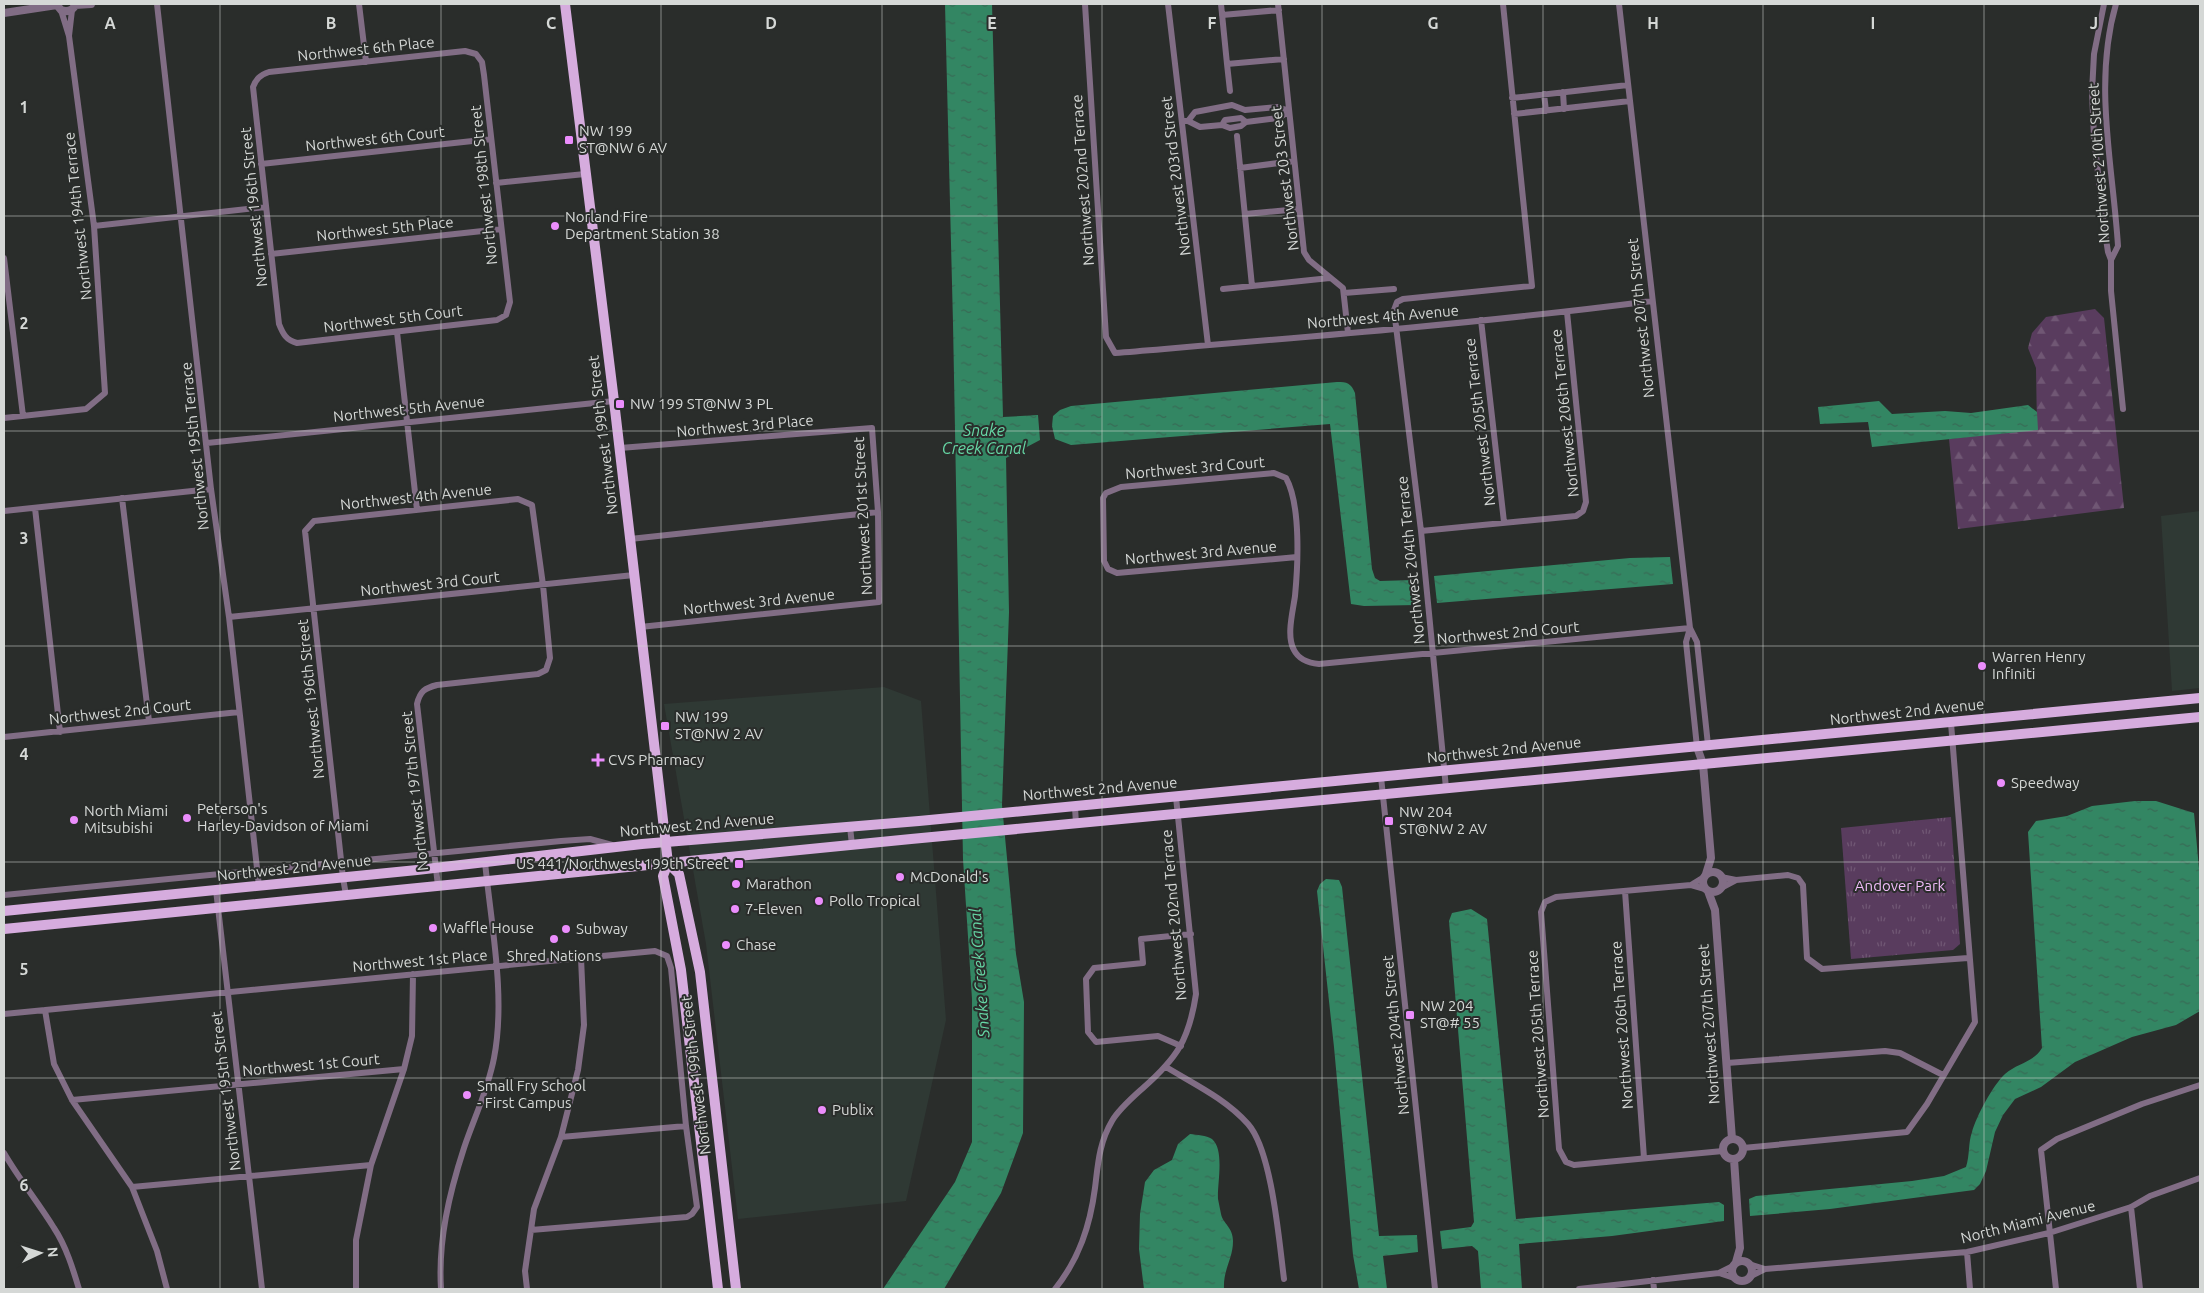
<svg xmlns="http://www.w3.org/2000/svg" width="2204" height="1293" font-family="Ubuntu,sans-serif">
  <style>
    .built { fill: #2f3934 }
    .forest { fill: url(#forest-firs) }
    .park { fill: url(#park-tufts) }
    .water { fill: url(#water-ripples) }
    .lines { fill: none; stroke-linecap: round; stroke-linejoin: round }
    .minor { stroke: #816d85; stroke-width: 6 }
    .tertiary { stroke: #816d85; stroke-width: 8 }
    .primary { stroke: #d6acde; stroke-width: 10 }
    .grid { fill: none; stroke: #d5d8d6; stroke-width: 1; stroke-opacity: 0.55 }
    .poi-dot { fill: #eb8dfc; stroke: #2a2d2b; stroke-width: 2 }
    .labels { text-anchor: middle; stroke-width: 4; stroke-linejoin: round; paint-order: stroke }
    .street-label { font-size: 15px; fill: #d5d8d6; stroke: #2a2d2b }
    .poi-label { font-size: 15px; fill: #d5d8d6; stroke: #2a2d2b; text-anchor: start }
    .park-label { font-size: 15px; fill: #f1bcfa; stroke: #2a2d2b }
    .water-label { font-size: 16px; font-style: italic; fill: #66d7a5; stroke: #2a2d2b }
    .grid-label { font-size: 16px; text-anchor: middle; font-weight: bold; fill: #d5d8d6; stroke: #2a2d2b; stroke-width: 4; stroke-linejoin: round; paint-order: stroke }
  </style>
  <defs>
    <pattern id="forest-firs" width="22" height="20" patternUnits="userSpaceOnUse" patternTransform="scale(1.25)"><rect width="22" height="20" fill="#593c5e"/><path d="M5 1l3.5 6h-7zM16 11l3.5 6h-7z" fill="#705774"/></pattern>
    <pattern id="park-tufts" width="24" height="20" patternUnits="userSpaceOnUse" patternTransform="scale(1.25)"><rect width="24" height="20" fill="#593c5e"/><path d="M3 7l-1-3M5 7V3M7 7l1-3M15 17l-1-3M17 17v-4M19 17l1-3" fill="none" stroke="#705774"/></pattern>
    <pattern id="water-ripples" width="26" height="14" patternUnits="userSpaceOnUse" patternTransform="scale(1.25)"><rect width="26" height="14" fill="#338663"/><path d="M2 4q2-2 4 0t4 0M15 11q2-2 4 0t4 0" fill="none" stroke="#386a55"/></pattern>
  </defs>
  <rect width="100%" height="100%" fill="#2a2d2b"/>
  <path class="built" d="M2200,511V688L2172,691L2161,516Z
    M884,687L921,701L946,1020L906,1201L738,1219L706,944L664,704Z"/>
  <path class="forest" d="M2095,309L2104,318L2124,508L1958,529L1949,439L2037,429L2036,368L2028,348L2032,333L2046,317Z"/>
  <path class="park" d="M1951,817L1960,944L1953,950L1851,959L1841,828Z"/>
  <path class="water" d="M945,4H992L1003,417L1038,415L1040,440L1006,458L1009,612L1002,805L1016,954L1024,1002L1023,1133L1001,1193L944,1289H883L955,1182L972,1142V999L963,859L953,323Z
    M1337,382C1347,382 1351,383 1355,393L1372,569L1375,578L1380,581L1414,580L1416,605L1364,606L1351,604L1330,424L1071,445L1055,439L1052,426L1053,416L1060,410L1071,406Z
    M1879,401L1892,414L1945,411L1971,413L2028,405L2037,412L2038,430L1872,447L1868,422L1820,424L1818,407Z
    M1670,557L1673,584L1437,603L1434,576L1630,558Z
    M2135,801H2156L2194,813L2200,880V1011L2176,1025L2132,1037L2075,1062L2041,1087L2015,1099L2003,1115L1995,1132L1986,1171L1980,1184L1974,1190L1830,1209L1750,1216L1749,1199L1756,1196L1912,1181L1944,1176L1966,1167C1970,1155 1968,1143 1972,1132C1976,1117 1993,1085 2005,1074C2017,1063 2033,1063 2042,1048L2028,832L2036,821L2067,816L2092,806Z
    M1326,879L1339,880L1342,887L1379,1236L1417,1235L1418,1252L1383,1256L1387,1289H1359L1353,1255L1334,1047L1317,891L1320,884Z
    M1471,909L1487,919L1516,1219L1719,1202L1724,1205V1221L1612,1236L1519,1244L1522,1289H1481L1478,1251L1472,1246L1442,1249L1440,1231L1471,1227L1474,1222L1449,921L1452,913Z
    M1190,1134C1197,1135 1206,1135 1212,1139C1225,1150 1217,1184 1218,1199C1219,1204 1220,1209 1221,1214C1223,1224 1233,1227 1233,1241C1233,1259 1223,1269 1224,1289H1144L1139,1249L1140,1214L1145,1182L1154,1170L1172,1160L1178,1144Z"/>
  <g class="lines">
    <path class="minor" d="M157,4L211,489L229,617L259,886
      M359,4L366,62
      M1085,4L1106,337L1115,353C1295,338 1474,324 1652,301
      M1168,4L1208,345
      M1221,4L1227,64L1284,59
      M1278,4L1304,252L1309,260L1343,288L1348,333
      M1619,4L1690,628L1697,642L1708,745
      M2104,4L2094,54L2092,92L2094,137L2104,226L2108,252L2111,260V291L2123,409
      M1222,15L1279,10
      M69,36L72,10
      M465,51L476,54L482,62L484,75L510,302L506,315L497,320L297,343C286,340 283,334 279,324L253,87C256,79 260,75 269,72Z
      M1227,64L1230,91
      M1563,92L1564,109
      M1544,94L1546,111
      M1512,98L1628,85
      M1514,114L1630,101
      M1182,121H1188L1200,127L1222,125L1230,128L1241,126L1246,122L1279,118L1289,111
      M1188,121L1195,112L1232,105L1245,110L1278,107L1289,111
      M1222,125L1225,120L1241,118L1246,122
      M1237,136L1252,286
      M261,164L491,139
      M1240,168L1294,161
      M496,183L585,174
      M1245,214L1299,209
      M94,226L266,207
      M271,254L501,229
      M4,258L23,416
      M2111,260L2118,246C2113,166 2093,83 2116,4
      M1223,289L1330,278
      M1344,293L1394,289
      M1481,320L1504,522
      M397,332L417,510
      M4,418L86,409L105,393L94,226L69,36L61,10
      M207,443L614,401
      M620,448L872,428L878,512L879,602L640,627
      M122,498L149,721
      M35,508L60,732
      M4,511L211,489
      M1421,531L1576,516L1583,511L1586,502L1567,312
      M630,539L878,512
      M1297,557L1117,573L1108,569L1104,561L1103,498L1106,493L1121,487L1274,473L1286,478C1301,505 1298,565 1295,596C1293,611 1286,636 1294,650C1299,660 1309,663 1319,664L1690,628
      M229,617L634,575
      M1690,628L1686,642L1697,747
      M4,737L239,712
      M1381,777L1435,1289
      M1446,788L1421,531L1394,310L1397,302L1403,299L1532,286L1503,4
      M1075,807L1076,824
      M850,827L852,845
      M1704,877L1691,885L1705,889
      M1721,877L1736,880L1721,888
      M1736,880L1788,875L1798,878L1803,885L1807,958L1822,969L1968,958
      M1691,885L1556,897L1545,902L1541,912L1559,1149L1566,1162L1574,1165L1723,1151
      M216,890L262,1289
      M1625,891L1644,1158
      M4,895L561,841L590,839L612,845
      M346,895L343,878L305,531L314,521L518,499L532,505L543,585L550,658L546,670L538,674L437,685C425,688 420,691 417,704L438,886
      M45,1010L54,1064L72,1100L132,1187L157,1251L167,1289
      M4,1014L581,958L655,951L667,956L671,968L686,1126L697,1207L692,1214L687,1217L531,1230
      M1181,1046L1158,1036L1096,1042L1088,1032L1086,979L1094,968L1143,963L1141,939L1191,934
      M1727,1063L1885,1051L1900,1053L1943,1075
      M1166,1067C1194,1084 1226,1099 1248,1124C1272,1151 1279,1241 1284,1279
      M72,1100L404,1069
      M561,1137L686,1126
      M1743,1148L1907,1132L1927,1104L1975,1022L1951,723
      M4,1153C19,1179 38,1202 54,1228C66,1246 73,1269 79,1289
      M132,1187L371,1165
      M2131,1207L2140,1289
      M1967,1252L1970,1289
      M1749,1264L1765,1269L1751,1276
      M1733,1266L1719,1273L1734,1278
      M1765,1269L1967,1252L2049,1233L2131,1207L2150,1196L2200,1178
      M1653,1280L1654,1289
      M356,1289V1240L371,1165L404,1069L412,1036L413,974
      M441,1289C438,1241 449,1194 464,1148C474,1118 488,1090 494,1058C506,997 491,924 485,862
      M527,1289L525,1271L534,1209L561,1137L578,1070L584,1025L581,958
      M1055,1289C1079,1259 1090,1226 1095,1188C1098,1164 1099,1143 1112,1121C1119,1109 1133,1097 1143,1088C1177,1058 1189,1040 1196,994L1176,797
      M1579,1289L1719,1273
      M2056,1289L2041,1150L2057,1139L2142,1104L2200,1085"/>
    <path class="tertiary" d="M56,4L61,10C68,13 73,10 76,4
      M75,5L91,4
      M4,13L57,5
      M1697,747L1703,764L1711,858L1706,874
      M1703 882a10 10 0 1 1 20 0a10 10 0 1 1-20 0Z
      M1708,891L1715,910L1732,1139
      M1723 1149a10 10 0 1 1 20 0a10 10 0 1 1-20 0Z
      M1734,1159L1740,1248L1736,1262
      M1732 1271a10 10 0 1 1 20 0a10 10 0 1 1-20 0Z"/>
    <path class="primary" d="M565,4L614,401L668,863L663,876L681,970L718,1289
      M668,863L679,874L700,972L736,1289
      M4,911L417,870L642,844L919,821L2200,698
      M4,929L911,839L2200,717"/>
  </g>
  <path class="grid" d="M220,4V1289M441,4V1289M661,4V1289M882,4V1289M1102,4V1289M1322,4V1289M1543,4V1289M1763,4V1289M1984,4V1289M4,216H2200M4,431H2200M4,646H2200M4,862H2200M4,1078H2200"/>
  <g class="poi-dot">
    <rect x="564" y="135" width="10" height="10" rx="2.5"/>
    <circle cx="555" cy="226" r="5"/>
    <rect x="615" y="399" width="10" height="10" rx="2.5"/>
    <circle cx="1982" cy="666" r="5"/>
    <rect x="660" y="721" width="10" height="10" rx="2.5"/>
    <path d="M595.5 752.5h5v5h5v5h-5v5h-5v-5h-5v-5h5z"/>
    <circle cx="2001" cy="783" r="5"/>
    <circle cx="187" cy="818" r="5"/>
    <circle cx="74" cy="820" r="5"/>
    <rect x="1384" y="816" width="10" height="10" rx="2.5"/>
    <rect x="734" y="859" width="10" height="10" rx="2.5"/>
    <circle cx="900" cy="877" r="5"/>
    <circle cx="736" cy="884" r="5"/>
    <circle cx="819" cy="901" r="5"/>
    <circle cx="735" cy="909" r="5"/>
    <circle cx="433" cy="928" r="5"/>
    <circle cx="566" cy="929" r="5"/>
    <circle cx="554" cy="939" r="5"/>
    <circle cx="726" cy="945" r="5"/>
    <rect x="1405" y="1010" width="10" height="10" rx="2.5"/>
    <circle cx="467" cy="1095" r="5"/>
    <circle cx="822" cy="1110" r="5"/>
  </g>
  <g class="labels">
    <g class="street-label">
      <text transform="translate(366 49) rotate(-6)" y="5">Northwest 6th Place</text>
      <text transform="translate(375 139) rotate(-6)" y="5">Northwest 6th Court</text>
      <text transform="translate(2099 163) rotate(-94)" y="5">Northwest 210th Street</text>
      <text transform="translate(1176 176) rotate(-97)" y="5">Northwest 203rd Street</text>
      <text transform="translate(1285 178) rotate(-97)" y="5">Northwest 203 Street</text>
      <text transform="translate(1083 180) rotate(-94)" y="5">Northwest 202nd Terrace</text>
      <text transform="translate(484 185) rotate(-96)" y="5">Northwest 198th Street</text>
      <text transform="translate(254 207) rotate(-96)" y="5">Northwest 196th Street</text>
      <text transform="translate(78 216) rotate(-96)" y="5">Northwest 194th Terrace</text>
      <text transform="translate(385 229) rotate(-6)" y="5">Northwest 5th Place</text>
      <text transform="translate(1383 317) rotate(-5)" y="5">Northwest 4th Avenue</text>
      <text transform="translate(1641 318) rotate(-96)" y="5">Northwest 207th Street</text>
      <text transform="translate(393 319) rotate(-7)" y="5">Northwest 5th Court</text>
      <text transform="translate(409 409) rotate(-6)" y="5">Northwest 5th Avenue</text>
      <text transform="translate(1565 413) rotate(-96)" y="5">Northwest 206th Terrace</text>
      <text transform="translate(1480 422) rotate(-97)" y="5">Northwest 205th Terrace</text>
      <text transform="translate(745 426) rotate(-5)" y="5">Northwest 3rd Place</text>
      <text transform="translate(603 435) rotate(-97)" y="5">Northwest 199th Street</text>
      <text transform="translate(195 446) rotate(-96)" y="5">Northwest 195th Terrace</text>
      <text transform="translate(1195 468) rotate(-5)" y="5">Northwest 3rd Court</text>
      <text transform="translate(416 497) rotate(-6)" y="5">Northwest 4th Avenue</text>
      <text transform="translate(863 516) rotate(-93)" y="5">Northwest 201st Street</text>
      <text transform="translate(1201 553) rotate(-5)" y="5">Northwest 3rd Avenue</text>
      <text transform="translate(1411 560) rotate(-96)" y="5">Northwest 204th Terrace</text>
      <text transform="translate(430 584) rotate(-6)" y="5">Northwest 3rd Court</text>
      <text transform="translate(759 602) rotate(-6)" y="5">Northwest 3rd Avenue</text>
      <text transform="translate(1508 633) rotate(-5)" y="5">Northwest 2nd Court</text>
      <text transform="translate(311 699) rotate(-96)" y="5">Northwest 196th Street</text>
      <text transform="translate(120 712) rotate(-6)" y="5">Northwest 2nd Court</text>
      <text transform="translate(1907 712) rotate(-6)" y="5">Northwest 2nd Avenue</text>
      <text transform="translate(1504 750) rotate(-6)" y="5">Northwest 2nd Avenue</text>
      <text transform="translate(1100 789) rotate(-5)" y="5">Northwest 2nd Avenue</text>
      <text transform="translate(415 791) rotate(-96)" y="5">Northwest 197th Street</text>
      <text transform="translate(697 825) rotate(-5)" y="5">Northwest 2nd Avenue</text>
      <text transform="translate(294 868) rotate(-6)" y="5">Northwest 2nd Avenue</text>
      <text transform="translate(1174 915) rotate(-95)" y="5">Northwest 202nd Terrace</text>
      <text transform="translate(420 961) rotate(-5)" y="5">Northwest 1st Place</text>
      <text transform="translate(1709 1024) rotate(-94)" y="5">Northwest 207th Street</text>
      <text transform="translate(1622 1025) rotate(-94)" y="5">Northwest 206th Terrace</text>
      <text transform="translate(1538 1034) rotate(-94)" y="5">Northwest 205th Terrace</text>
      <text transform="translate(1396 1035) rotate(-96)" y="5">Northwest 204th Street</text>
      <text transform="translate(311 1065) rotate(-5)" y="5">Northwest 1st Court</text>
      <text transform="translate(696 1075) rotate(-97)" y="5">Northwest 199th Street</text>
      <text transform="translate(226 1091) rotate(-97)" y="5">Northwest 195th Street</text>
      <text transform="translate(2028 1222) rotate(-14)" y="5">North Miami Avenue</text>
    </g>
    <g class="poi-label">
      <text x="579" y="136">NW 199<tspan x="579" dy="17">ST@NW 6 AV</tspan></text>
      <text x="565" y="222">Norland Fire<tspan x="565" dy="17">Department Station 38</tspan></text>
      <text x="630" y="409">NW 199 ST@NW 3 PL</text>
      <text x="1992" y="662">Warren Henry<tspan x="1992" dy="17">Infiniti</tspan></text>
      <text x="675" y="722">NW 199<tspan x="675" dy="17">ST@NW 2 AV</tspan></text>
      <text x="608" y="765">CVS Pharmacy</text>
      <text x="2011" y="788">Speedway</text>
      <text x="197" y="814">Peterson's<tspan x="197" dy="17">Harley-Davidson of Miami</tspan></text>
      <text x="84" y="816">North Miami<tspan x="84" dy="17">Mitsubishi</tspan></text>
      <text x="1399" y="817">NW 204<tspan x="1399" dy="17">ST@NW 2 AV</tspan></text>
      <text x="729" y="869" text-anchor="end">US 441/Northwest 199th Street</text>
      <text x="910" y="882">McDonald's</text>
      <text x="746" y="889">Marathon</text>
      <text x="829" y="906">Pollo Tropical</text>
      <text x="745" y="914">7-Eleven</text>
      <text x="443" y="933">Waffle House</text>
      <text x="576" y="934">Subway</text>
      <text x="736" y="950">Chase</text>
      <text x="554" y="961" text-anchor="middle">Shred Nations</text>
      <text x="1420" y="1011">NW 204<tspan x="1420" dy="17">ST@# 55</tspan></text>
      <text x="477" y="1091">Small Fry School<tspan x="477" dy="17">- First Campus</tspan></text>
      <text x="832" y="1115">Publix</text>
    </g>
    <g class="park-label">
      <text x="1900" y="891">Andover Park</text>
    </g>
    <g class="water-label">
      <text x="984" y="436">Snake<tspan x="984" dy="18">Creek Canal</tspan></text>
      <text transform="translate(979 973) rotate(-94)" y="6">Snake Creek Canal</text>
    </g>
  </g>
  <g class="grid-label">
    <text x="110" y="29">A</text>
    <text x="331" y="29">B</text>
    <text x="551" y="29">C</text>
    <text x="771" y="29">D</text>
    <text x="992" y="29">E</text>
    <text x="1212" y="29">F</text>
    <text x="1433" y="29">G</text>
    <text x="1653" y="29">H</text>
    <text x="1873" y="29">I</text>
    <text x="2094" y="29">J</text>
    <text x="24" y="113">1</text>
    <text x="24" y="329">2</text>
    <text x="24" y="544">3</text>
    <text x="24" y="760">4</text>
    <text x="24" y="975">5</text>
    <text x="24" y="1191">6</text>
  </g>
  <rect width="2204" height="1293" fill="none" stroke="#d5d8d6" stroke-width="10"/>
  <g transform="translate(40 1253) rotate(86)" stroke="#2a2d2b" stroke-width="4" paint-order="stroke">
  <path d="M0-4L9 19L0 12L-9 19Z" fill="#d5d8d6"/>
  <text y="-8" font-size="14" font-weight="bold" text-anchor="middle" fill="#d5d8d6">N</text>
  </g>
</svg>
